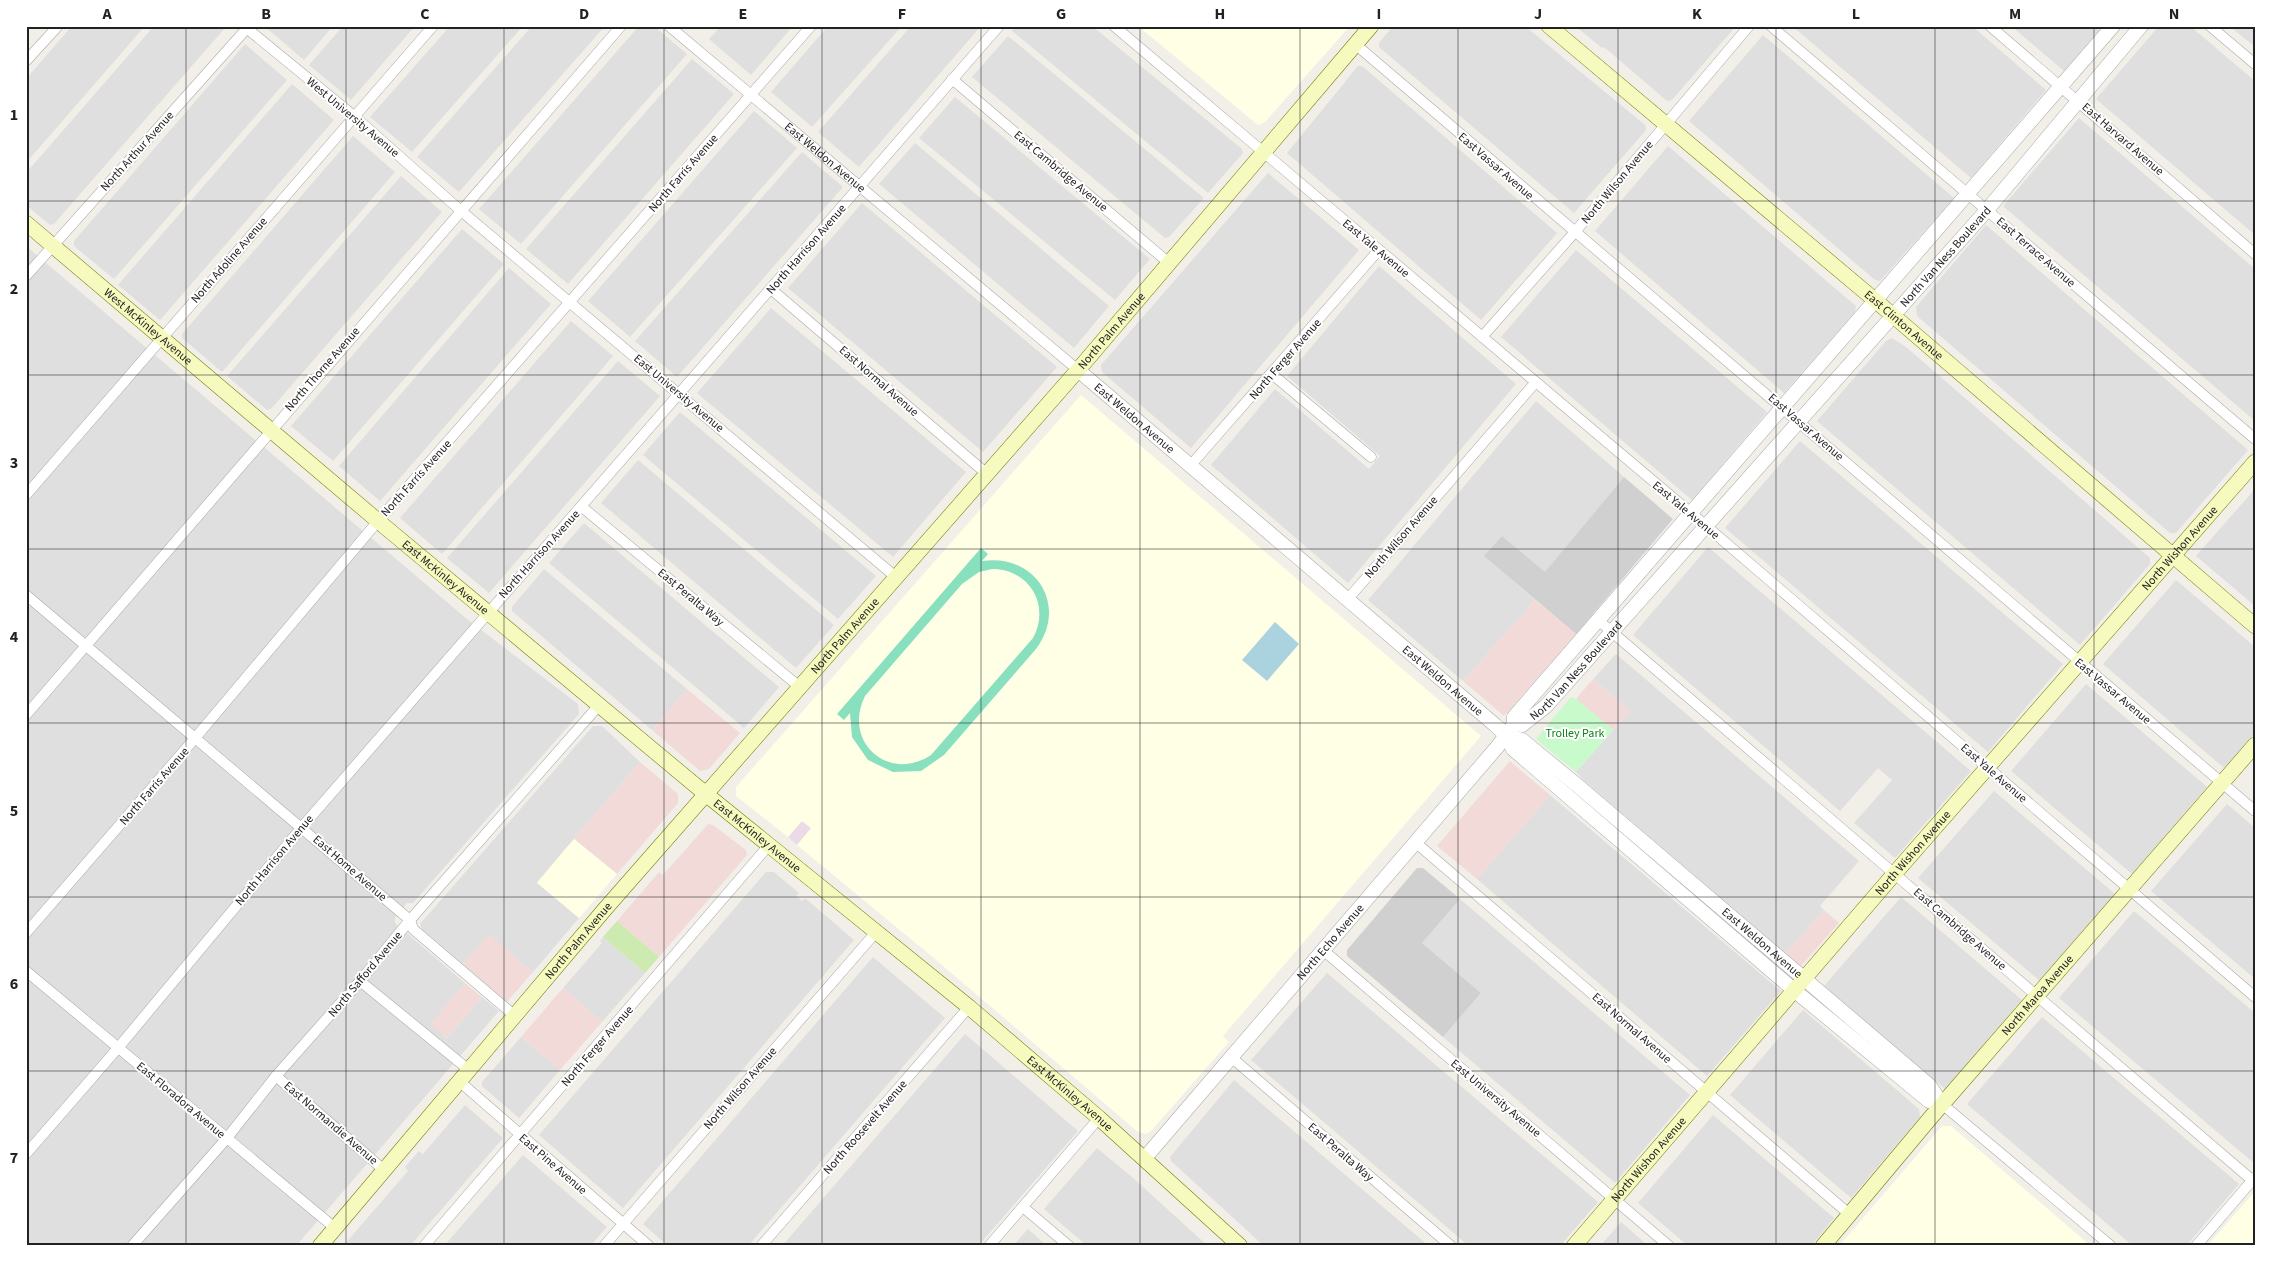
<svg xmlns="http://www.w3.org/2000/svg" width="2281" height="1272" font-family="'Source Sans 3',sans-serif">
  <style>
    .residential { fill: #e0dfdf }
    .commercial { fill: #f2dad9 }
    .industrial { fill: #ebdbe8 }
    .education { fill: #ffffe5 }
    .religious { fill: #d0d0d0 }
    .grass { fill: #cdebb0 }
    .park { fill: #c8facc }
    .pitch { fill: #88e0be; fill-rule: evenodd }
    .water { fill: #aad3df }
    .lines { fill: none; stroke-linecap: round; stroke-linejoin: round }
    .minor-casing { stroke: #a9a9a9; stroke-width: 11 }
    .tertiary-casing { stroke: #a9a9a9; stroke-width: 15 }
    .secondary-casing { stroke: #707d05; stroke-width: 16 }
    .minor { stroke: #fff; stroke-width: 10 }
    .tertiary { stroke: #fff; stroke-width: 14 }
    .secondary { stroke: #f7fabf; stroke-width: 15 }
    .grid { fill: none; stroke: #222; stroke-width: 1; stroke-opacity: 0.55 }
    .labels { text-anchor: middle; stroke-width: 4; stroke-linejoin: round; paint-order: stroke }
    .street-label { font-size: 12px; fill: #222; stroke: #fff }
    .park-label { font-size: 12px; fill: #0c8416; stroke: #fff }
    .neatline { fill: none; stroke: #222; stroke-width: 2 }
    .grid-label { font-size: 16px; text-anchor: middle; font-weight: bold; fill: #222 }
  </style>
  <rect width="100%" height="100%" fill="#f2efe9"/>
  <path class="residential" d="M72,26H145L26,163V79Z
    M154,26L225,28L54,224L50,225L26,205V173Z
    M264,26H333L304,60Z
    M343,26H415L351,100L309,65Z
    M450,26H523L412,152L370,117Z
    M532,26H605L459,192L417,157Z
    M639,26H654L687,54L521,244L479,209Z
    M721,26H793L751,75L709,39Z
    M828,26H902L812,127L771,92Z
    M911,26H981L859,167L818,132Z
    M1016,26H1092L1242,149L1243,153L1208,193L1012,31Z
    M1393,26H1525L1645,125L1646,130L1574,213L1379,47V43Z
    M1575,26H1736L1672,100L1667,101L1604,47L1602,48Z
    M1792,26H1972L2046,90L1971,178Z
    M2011,26H2094L2099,30L2064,71Z
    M2159,26H2190L2255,81V235L2096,99Z
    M2230,26H2255V47L2233,29Z
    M1763,35L1954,198L1880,281L1875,280L1689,121Z
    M1008,36L1204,198L1169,237L1165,238L972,77Z
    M245,44L287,80L114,279L74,246V241Z
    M692,59L734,94L568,284L526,249Z
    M1358,66H1362L1557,233L1481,320L1287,153Z
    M292,84L334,120L160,320L118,285Z
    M955,97L1150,259L1115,300L919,138Z
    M754,111L797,148L630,337L588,301Z
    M2079,118L2255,269V421L2003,206Z
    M353,136L395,172L222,372L182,338V334Z
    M915,143L1109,306L1074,348L879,184Z
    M1668,146L1856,306L1855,312L1784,393L1595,231Z
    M802,152L843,187L677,377L635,341Z
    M1268,173L1359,250L1191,448L1102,372L1101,365Z
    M401,176L442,212L271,409L267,410L227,376Z
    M862,203L1057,367L983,452L788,288Z
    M1986,225L2248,450L2176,533H2170L1917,316L1916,307Z
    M462,229L504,264L333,461L291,426Z
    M26,246L467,619L578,704L579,714L413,903H407L395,918V923L465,983L431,1024L447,1038L482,997L499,1011L296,1246H26Z
    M1576,250L1767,412L1692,500L1501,337Z
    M1379,266L1516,384L1348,583L1211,465L1275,389L1369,469L1380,456L1287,376Z
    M509,268L551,304L380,501L339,466Z
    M771,308L966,472L893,557L697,393Z
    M571,321L613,356L442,554L400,518Z
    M1892,338L1906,347L2150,558V564L2080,645L1817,421L1886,341Z
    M618,361L660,396L489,593L447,558Z
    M1536,401L1624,477L1545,573L1502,536L1485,556L1535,600L1463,681L1368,600Z
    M680,412L876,576L838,619L643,455Z
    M1800,441L2063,664L1988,752L1725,528Z
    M638,460L834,625L796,668L601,503Z
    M2255,489V606L2196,556Z
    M584,523L779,687L744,728L549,563Z
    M1708,547L1971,771L1895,858L1854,823L1892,780L1878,768L1840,811L1633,635Z
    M544,569L687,689L652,730L512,611V607Z
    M2176,580L2255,647V733L2224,768L2103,664Z
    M1616,654L1859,861L1820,906L1824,910L1786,953L1584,781L1576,772L1630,711L1593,679Z
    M2086,684L2207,787L2132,874L2011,771Z
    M593,726H602L640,762L537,882L579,918L533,972L489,935L463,964L422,929L420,924Z
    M1994,791L2115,894L2040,981L1918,878Z
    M1550,795L1781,991L1707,1076L1477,879Z
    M2227,804L2255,828V979L2151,891Z
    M766,872H774L799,893L796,896L802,901L805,898L854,940L623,1208L539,1135Z
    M1901,897L2022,1000L1945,1089L1824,986Z
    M1460,899L1690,1095L1615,1183L1443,1037L1481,993L1422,943Z
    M2134,911L2255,1013V1164L2059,998Z
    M603,937L645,973L602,1022L563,988L602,943L600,941Z
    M873,957L945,1018L748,1246H668L643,1224Z
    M1327,973L1598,1202L1560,1246H1469L1251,1060Z
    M1803,1010L1919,1109L1920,1117L1851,1198L1730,1095Z
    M2042,1017L2239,1184L2186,1246H2133L1967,1104Z
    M965,1034L1078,1131L985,1238L979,1246H782Z
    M521,1037L560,1070L519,1118L482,1086V1082Z
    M1234,1080L1323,1156L1429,1246H1264L1171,1161L1170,1157Z
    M465,1105L503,1138L410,1246H343L408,1171L405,1167L419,1151L423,1154Z
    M1713,1115L1834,1218L1811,1246H1688L1638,1203Z
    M1097,1148L1132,1177L1208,1246H1087L1044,1209Z
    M523,1155L607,1227L590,1246H444Z
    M1621,1222L1644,1242L1648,1246H1600Z
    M1028,1229L1047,1246H1013Z"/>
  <path class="commercial" d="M1535,600L1576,634L1504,716L1463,681Z
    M1593,679L1630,711L1613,730L1576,699Z
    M687,689L740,733L709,769L700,771L652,730Z
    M1510,761L1550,795L1477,879L1437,846Z
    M640,762L678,794V803L617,874L574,839Z
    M708,824L713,825L746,850L747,855L659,957L617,921L659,872L663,875Z
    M1824,910L1839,923L1801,966L1786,953Z
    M489,934L533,972L507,1002L463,964Z
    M465,983L482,997L447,1038L430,1024Z
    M563,988L602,1022L560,1070L521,1037Z"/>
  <path class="industrial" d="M802,821L812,829L797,845L788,837Z"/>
  <path class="education" d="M1138,26H1350L1265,122L1258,125Z
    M1081,395L1481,736L1223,1036L1229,1042L1150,1132L1145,1134L1138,1132L929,954L797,845L811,828L802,821L788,837L736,796V787Z
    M574,839L617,874L579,918L537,883Z
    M1942,1126H1951L2091,1246H1839Z
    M2255,1191V1246H2207Z"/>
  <path class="religious" d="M1624,477L1673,519L1576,634L1484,556L1502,536L1545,572Z
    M1417,868H1423L1460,899L1422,943L1481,993L1443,1037L1347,956V950Z"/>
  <path class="grass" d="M617,921L659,957L645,973L603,937Z"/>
  <path class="park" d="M1571,697L1576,699L1613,730L1576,772L1536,739Z"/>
  <path class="pitch" d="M981,548L988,554L982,561C1035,553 1069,605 1036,649L944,755L921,771L893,772L868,760L852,737L850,713L844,720L837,714ZM992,569C1029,569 1051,605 1033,638L931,755C889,783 842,742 865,696L962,584L979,572Z"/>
  <path class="water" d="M1275,622L1299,644L1267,681L1242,660Z"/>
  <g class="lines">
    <defs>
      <g id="minor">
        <path d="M244,26L354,116L460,210L897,578"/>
        <path id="s1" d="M669,26L1078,370"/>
        <path d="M1114,26L1691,513L2255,997"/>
        <path d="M1771,26L2255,439"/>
        <path d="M1990,26L2255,254"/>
        <path d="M2210,26L2255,64"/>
        <path d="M1355,44L2255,811"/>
        <path d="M26,61L58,26"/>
        <path d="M952,79L1169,263"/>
        <path d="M26,276L249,26"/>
        <path d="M771,289L987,474"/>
        <path d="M1482,337L1574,233L1749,26"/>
        <path d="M1272,374L1371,457"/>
        <path d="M1190,466L1378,251"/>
        <path d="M26,495L433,26"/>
        <path d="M582,507L801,688"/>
        <path d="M26,595L410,920L413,929L515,1016"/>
        <path d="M1347,600L1535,383"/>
        <path d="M1598,620L2252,1180"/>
        <path d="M26,715L621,26"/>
        <path d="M1415,842L1848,1213"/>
        <path d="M26,933L196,737L378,521L811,26"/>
        <path d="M1323,950L1669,1246"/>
        <path d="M26,971L335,1228"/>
        <path d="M360,981L469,1070"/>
        <path d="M1231,1057L1451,1246"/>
        <path d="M276,1076L385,1171"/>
        <path d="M459,1081L649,1246"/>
        <path d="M1942,1104L2111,1246"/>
        <path d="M26,1154L118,1048L302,827L999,26"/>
        <path d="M1023,1207L1069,1246"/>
        <path d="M132,1246L227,1138L276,1076L360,981L410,920L600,704"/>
        <path d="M424,1246L769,845"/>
        <path d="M604,1246L877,931"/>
        <path d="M761,1246L969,1007"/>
        <path d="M989,1246L1099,1118"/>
        <path d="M2196,1246L2255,1177"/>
      </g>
      <g id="tertiary">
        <path id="s2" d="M1078,370L1495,725L1506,735L1513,749L1795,991L1929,1101L1942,1104"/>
        <path id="s3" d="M1514,724L1522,725L1546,706L1987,210L2141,26"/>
        <path id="s4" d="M1506,735L1522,740L1578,786L1929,1085L1942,1104"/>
        <path id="s5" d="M1144,1159L1498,746L1514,724V717L2113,26"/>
      </g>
      <g id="secondary">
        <path id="s6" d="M1549,26L1876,301L2255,626"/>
        <path id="s7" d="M26,223L378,521L707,795L969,1007L1099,1118L1240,1246"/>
        <path id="s8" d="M320,1246L605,909L1078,370L1371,26"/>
        <path id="s9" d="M1574,1246L1895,873L2255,462"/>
        <path id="s10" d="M1823,1246L1932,1116L2255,745"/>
      </g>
    </defs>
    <use href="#minor" class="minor-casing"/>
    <use href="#tertiary" class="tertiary-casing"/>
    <use href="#secondary" class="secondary-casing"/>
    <use href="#minor" class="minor"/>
    <use href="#tertiary" class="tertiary"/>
    <use href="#secondary" class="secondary"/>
  </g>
  <path class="grid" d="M186,26V1246M346,26V1246M504,26V1246M664,26V1246M822,26V1246M981,26V1246M1140,26V1246M1300,26V1246M1458,26V1246M1618,26V1246M1776,26V1246M1935,26V1246M2094,26V1246M26,201H2255M26,375H2255M26,549H2255M26,723H2255M26,897H2255M26,1071H2255"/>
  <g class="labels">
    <g class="street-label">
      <text transform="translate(353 117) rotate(40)" y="4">West University Avenue</text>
      <text transform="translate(2123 139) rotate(41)" y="4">East Harvard Avenue</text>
      <text transform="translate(137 151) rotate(-48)" y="4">North Arthur Avenue</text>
      <text dy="4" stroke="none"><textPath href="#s1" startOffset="204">East Weldon Avenue</textPath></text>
      <text transform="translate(1496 166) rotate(41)" y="4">East Vassar Avenue</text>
      <text transform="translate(1061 171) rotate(40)" y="4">East Cambridge Avenue</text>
      <text transform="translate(683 173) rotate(-49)" y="4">North Farris Avenue</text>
      <text transform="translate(1617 182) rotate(-50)" y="4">North Wilson Avenue</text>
      <text transform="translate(1376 248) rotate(40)" y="4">East Yale Avenue</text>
      <text transform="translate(806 249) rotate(-49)" y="4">North Harrison Avenue</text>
      <text transform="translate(2036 252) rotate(41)" y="4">East Terrace Avenue</text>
      <text dy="4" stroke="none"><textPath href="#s3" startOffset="640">North Van Ness Boulevard</textPath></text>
      <text transform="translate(229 260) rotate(-49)" y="4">North Adoline Avenue</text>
      <text dy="4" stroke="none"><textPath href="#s6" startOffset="464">East Clinton Avenue</textPath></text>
      <text dy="4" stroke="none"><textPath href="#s7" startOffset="160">West McKinley Avenue</textPath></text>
      <text dy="4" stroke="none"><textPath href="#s8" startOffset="1210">North Palm Avenue</textPath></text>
      <text transform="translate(1285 359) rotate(-49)" y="4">North Ferger Avenue</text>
      <text transform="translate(322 369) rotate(-49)" y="4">North Thorne Avenue</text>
      <text transform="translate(879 381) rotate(41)" y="4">East Normal Avenue</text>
      <text transform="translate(679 393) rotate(40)" y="4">East University Avenue</text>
      <text dy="4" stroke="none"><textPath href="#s2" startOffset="74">East Weldon Avenue</textPath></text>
      <text transform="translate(1806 427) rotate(41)" y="4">East Vassar Avenue</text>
      <text transform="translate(416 478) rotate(-48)" y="4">North Farris Avenue</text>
      <text transform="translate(1686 510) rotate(40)" y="4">East Yale Avenue</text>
      <text transform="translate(1401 537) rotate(-49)" y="4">North Wilson Avenue</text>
      <text dy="4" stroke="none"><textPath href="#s9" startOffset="924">North Wishon Avenue</textPath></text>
      <text transform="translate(539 554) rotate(-48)" y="4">North Harrison Avenue</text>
      <text dy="4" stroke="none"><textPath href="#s7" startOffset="549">East McKinley Avenue</textPath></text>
      <text transform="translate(691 597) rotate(40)" y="4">East Peralta Way</text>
      <text dy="4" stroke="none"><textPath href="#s8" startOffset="805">North Palm Avenue</textPath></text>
      <text dy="4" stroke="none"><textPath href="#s3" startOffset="85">North Van Ness Boulevard</textPath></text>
      <text dy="4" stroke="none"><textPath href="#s2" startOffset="479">East Weldon Avenue</textPath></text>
      <text transform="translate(2113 691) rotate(40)" y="4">East Vassar Avenue</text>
      <text transform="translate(1994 773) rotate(41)" y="4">East Yale Avenue</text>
      <text transform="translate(154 786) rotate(-49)" y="4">North Farris Avenue</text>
      <text dy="4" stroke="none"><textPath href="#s7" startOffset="954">East McKinley Avenue</textPath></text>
      <text dy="4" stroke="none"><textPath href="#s9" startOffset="519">North Wishon Avenue</textPath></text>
      <text transform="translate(274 860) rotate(-50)" y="4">North Harrison Avenue</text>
      <text transform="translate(350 868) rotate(41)" y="4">East Home Avenue</text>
      <text transform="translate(1960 929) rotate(41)" y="4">East Cambridge Avenue</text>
      <text dy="4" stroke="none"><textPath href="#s8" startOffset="400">North Palm Avenue</textPath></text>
      <text dy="4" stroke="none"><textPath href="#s5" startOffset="286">North Echo Avenue</textPath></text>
      <text dy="4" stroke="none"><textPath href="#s4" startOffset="331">East Weldon Avenue</textPath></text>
      <text transform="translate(365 974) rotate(-50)" y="4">North Safford Avenue</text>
      <text dy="4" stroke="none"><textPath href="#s10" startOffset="330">North Maroa Avenue</textPath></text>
      <text transform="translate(1632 1028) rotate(41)" y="4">East Normal Avenue</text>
      <text transform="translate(597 1046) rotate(-49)" y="4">North Ferger Avenue</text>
      <text transform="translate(740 1088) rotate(-49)" y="4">North Wilson Avenue</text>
      <text dy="4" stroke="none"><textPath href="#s7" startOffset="1359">East McKinley Avenue</textPath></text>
      <text transform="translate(1496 1098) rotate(40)" y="4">East University Avenue</text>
      <text transform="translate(181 1100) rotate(40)" y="4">East Floradora Avenue</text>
      <text transform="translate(331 1123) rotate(41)" y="4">East Normandie Avenue</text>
      <text transform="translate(865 1127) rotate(-49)" y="4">North Roosevelt Avenue</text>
      <text transform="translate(1341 1152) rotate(41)" y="4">East Peralta Way</text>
      <text dy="4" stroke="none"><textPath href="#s9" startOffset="114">North Wishon Avenue</textPath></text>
      <text transform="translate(553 1164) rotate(41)" y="4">East Pine Avenue</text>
    </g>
    <g class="park-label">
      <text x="1575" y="737">Trolley Park</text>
    </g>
  </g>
  <rect width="2281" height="1272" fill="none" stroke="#ffffff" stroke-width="55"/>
  <rect x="28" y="28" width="2226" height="1216" class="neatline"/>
  <g class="grid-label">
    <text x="107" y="19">A</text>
    <text x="266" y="19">B</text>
    <text x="425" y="19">C</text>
    <text x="584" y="19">D</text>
    <text x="743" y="19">E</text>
    <text x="902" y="19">F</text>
    <text x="1061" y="19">G</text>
    <text x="1220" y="19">H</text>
    <text x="1379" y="19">I</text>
    <text x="1538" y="19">J</text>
    <text x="1697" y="19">K</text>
    <text x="1856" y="19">L</text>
    <text x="2015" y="19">M</text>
    <text x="2174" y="19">N</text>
    <text x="14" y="120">1</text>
    <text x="14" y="294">2</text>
    <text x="14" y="468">3</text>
    <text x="14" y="642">4</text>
    <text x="14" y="816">5</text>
    <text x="14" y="989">6</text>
    <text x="14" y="1163">7</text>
  </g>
</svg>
